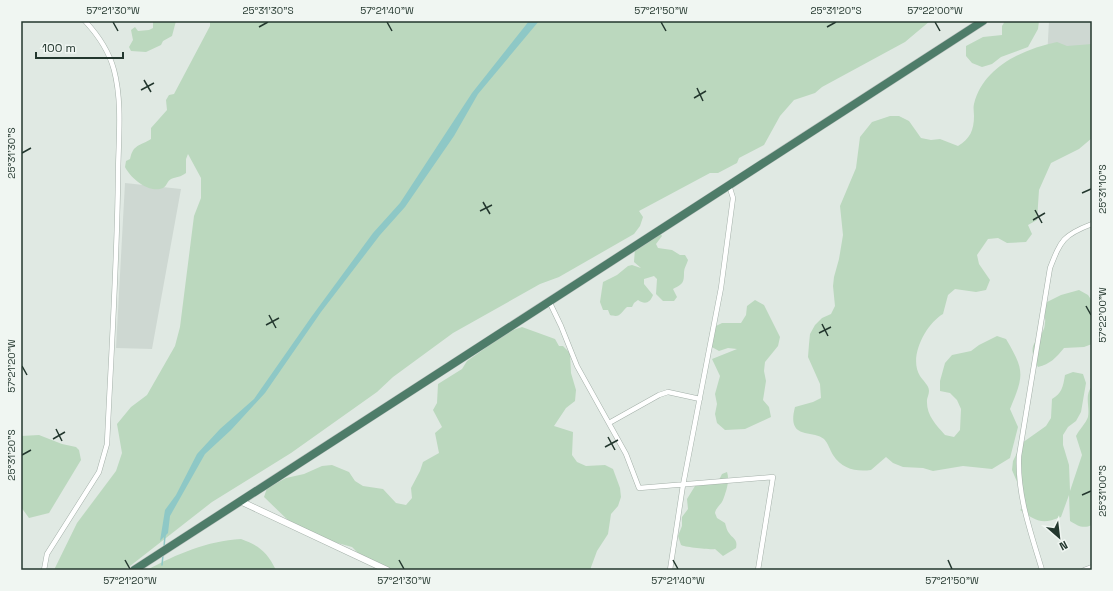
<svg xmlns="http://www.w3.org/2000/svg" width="1113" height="591" font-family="'Space Grotesk',sans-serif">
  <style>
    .built { fill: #ced8d2 }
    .green { fill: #bbd8be }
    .water { fill: #8ec8c6 }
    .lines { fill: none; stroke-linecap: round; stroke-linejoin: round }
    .stream { stroke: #8ec8c6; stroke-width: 1.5 }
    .minor-casing { stroke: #a4b0a9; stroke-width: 5.5 }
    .tertiary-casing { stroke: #a4b0a9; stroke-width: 7 }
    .trunk-casing { stroke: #bdc3c0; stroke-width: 9 }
    .minor { stroke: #fff; stroke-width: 4.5 }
    .tertiary { stroke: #fff; stroke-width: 6 }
    .trunk { stroke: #4e7c69; stroke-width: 8 }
    .ticks { fill: none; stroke: #23372e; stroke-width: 1.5 }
    .neatline { fill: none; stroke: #23372e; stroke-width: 1.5 }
    .ticks-label { font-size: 10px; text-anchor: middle; fill: #23372e }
  </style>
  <rect width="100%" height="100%" fill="#e0e9e3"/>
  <path class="built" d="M1049,21H1092V47L1047,58Z
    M125,183L181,189L152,349L116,348Z"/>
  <path class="green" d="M153,21H176L172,36L163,41L161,45L146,52L131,51L129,47L133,40L131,30L135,27L138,31L149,30L153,28Z
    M210,21H930L905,42L822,87L815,93L794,100L780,116L764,145L739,158L737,163L718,173H710L639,211L643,217L640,226L634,234L559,277L540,284L453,333L393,377L377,392L291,453L212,502L125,570H54L77,523L116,471L122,453L117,424L131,407L147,395L175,346L180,327L194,216L201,198V178L188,154L186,159V173C181,177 176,177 171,179C167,181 167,186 163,188C150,194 131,179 125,167L126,161L130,159C133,144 140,146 151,139V128L167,110L166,100L169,95L174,94L210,26Z
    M1005,21H1039L1038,29L1028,47L1001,57L992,64L982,67L972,63L966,56V46L983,37L1002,35V26Z
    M1057,42L1067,46L1092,44V138L1079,149L1051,163L1039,190L1037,220L1028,225L1032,234L1026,242L1007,243L998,238L988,239L977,255L979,264L990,280L986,290L976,292L955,289L948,295L943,314C926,324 908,357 920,376C923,381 929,385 929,391C929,394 927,398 927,400C926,415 936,425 945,435L954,437L960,430L961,409L957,400L950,393L940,391V381L945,363L952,355L971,351L979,345L997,336L1006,339C1025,371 1024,375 1010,409L1018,427L1010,458L992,469L963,466L933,471L923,468L903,467L893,463L886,457L871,470C856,472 842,469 833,455C830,450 828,443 824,439C813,429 786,441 795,407L813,402L821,398L820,384L808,357L809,344L810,334L815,325L822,318L831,314L835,306L833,286L834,277L839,259L843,235L840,206L856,168L860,137L872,122L890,116H899L909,121L921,138L931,140L940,139L958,146C970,139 974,130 974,116C974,112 973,108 974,104C983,67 1023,49 1057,42Z
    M660,233L662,236L656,244L658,248L672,250L680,255H685L688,260C687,264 684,268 684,272C684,283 683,284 673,289L677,297L674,301H663L656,294L657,279L654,276L644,279V284L653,295C650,303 645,305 638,300L634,303L632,307H627C620,313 621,318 610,315L608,310H603L600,302L603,282L617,275L628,266L632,265L641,268L634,262L635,248Z
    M1079,290L1088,295L1092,301V344L1084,347L1064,348C1056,358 1050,364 1038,367C1023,339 1044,342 1045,323C1046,317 1043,310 1043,304L1061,295Z
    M755,300L764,305L780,337L778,346L765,362L764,371L766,381L763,400L769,407L771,417L745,429L725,430L717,423L715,414L717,404L715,394L720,376L712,359L737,349L728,348L719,351L710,346L709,337L712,328L722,323H741L746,315L747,306Z
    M522,327L555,339L559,346H563L570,353L571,373L576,390L575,401L566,408L554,426L573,432L572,455L577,462L586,466L605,465L613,469L620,488L621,497L618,506L611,514L608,534L597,551L590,570H393L360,555L352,547L323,539L293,525L264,497L267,488L286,478L304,474L322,466L332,465L349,472L355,481L363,486L383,489L396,503L406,505L412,498L411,488L420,471L423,462L439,453L435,433L442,427L433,410L437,403L438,384L462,369L467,361L484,349L493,337Z
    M1073,372L1083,374L1086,383L1081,412L1076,421L1068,427L1063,435V445L1069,465L1070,491L1082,455L1076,436C1079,430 1086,423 1088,417C1090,406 1084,396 1092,386V525C1083,529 1078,526 1070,521L1069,495L1061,517C1041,525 1037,521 1020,510L1023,508L1020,489L1012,470L1013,461L1022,443L1046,426L1051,418L1052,399C1062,393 1063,387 1065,375Z
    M39,435L62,444L76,447L79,450L81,460L49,513L29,518L21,507V436Z
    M727,472C730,481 726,492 723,500C721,505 716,507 715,513L717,518L725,523C726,526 727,531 729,533C733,539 738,539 736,548L723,556L715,549C711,550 684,547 681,545L678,536L682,526V517L688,509L687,499L695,486L718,482L722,474Z
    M241,539C260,546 267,552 276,570H147C177,554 207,541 241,539Z"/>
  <path class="water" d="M529,21H539L478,94L454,136L405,207L380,235L321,312L265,393L231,430L205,454L170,516L168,533L160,541L165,510L176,495L197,454L220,429L254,399L312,316L373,233L400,203L472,93Z"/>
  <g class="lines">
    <path class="stream" d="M164,547L165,535
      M162,565L163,555"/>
    <defs>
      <path id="minor" d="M549,301L561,326L577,366L626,454L639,488L773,477L758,570
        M609,423L659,395L668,392L700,399
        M44,570L47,554L99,472L107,444C111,356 117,267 118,178C118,143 123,104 114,70C109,51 98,35 85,21
        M670,570L683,485L721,288L733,198L729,185
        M1042,570C1031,533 1017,495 1019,456L1050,268C1061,240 1063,235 1092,224
        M1084,570L1092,567"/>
      <path id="tertiary" d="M240,501L387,570"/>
      <path id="trunk" d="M134,570L983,21"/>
    </defs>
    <use href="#minor" class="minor-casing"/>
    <use href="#tertiary" class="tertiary-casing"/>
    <use href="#trunk" class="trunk-casing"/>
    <use href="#minor" class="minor"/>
    <use href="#tertiary" class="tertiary"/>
    <use href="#trunk" class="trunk"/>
  </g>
  <path class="ticks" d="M113,22L118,31M387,22L392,31M661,22L666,31M935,22L940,31M259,27L268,22M827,27L836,22M144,80L151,92M697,88L703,101M141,90L154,83M694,98L706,91M22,153L31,148M1082,193L1091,189M483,202L490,214M1035,210L1042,223M480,211L492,205M1033,220L1045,213M1086,306L1091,315M269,315L276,328M822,324L828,336M266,325L279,318M819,333L831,327M22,366L27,375M56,429L62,441M608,437L615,450M53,439L65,432M605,447L618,440M22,455L31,450M1082,495L1091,491M125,560L130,569M399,560L404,569M673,560L678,569M948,560L952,569"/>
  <rect width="1113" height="591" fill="none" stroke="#f0f6f2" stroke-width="44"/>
  <g transform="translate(1059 537) rotate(152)" stroke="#f0f6f2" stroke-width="3" paint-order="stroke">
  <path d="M0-3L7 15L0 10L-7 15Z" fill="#23372e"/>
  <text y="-6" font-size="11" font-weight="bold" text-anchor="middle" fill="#23372e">N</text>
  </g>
  <path d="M36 52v6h87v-6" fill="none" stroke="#23372e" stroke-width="2"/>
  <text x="42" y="52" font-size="12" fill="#23372e" stroke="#f0f6f2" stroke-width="3" paint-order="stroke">100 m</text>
  <rect x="22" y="22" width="1069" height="547" class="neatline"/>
  <g class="ticks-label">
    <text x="113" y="14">57°21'30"W</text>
    <text x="268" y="14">25°31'30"S</text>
    <text x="387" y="14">57°21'40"W</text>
    <text x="661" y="14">57°21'50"W</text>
    <text x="836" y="14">25°31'20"S</text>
    <text x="935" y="14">57°22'00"W</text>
    <text transform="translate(11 153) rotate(-90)" y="4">25°31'30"S</text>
    <text transform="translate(1102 189) rotate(-90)" y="4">25°31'10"S</text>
    <text transform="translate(1102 315) rotate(-90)" y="4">57°22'00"W</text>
    <text transform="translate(11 366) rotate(-90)" y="4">57°21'20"W</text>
    <text transform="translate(11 455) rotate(-90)" y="4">25°31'20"S</text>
    <text transform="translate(1102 491) rotate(-90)" y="4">25°31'00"S</text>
    <text x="130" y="584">57°21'20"W</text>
    <text x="404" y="584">57°21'30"W</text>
    <text x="678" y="584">57°21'40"W</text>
    <text x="952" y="584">57°21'50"W</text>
  </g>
</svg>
